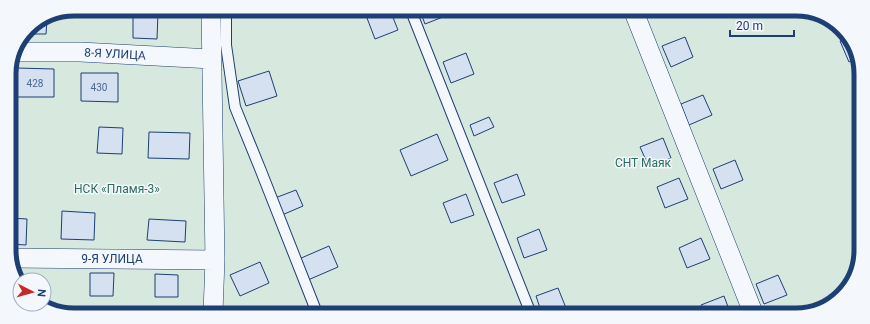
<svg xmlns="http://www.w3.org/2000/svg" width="870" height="324" font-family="Roboto,sans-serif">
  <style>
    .green { fill: #d7e8df; stroke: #687fa3 }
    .building { fill: #d5e0f0; stroke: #1d3f73 }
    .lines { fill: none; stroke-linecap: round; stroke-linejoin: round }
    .lane-casing { stroke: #1d3f73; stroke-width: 12 }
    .street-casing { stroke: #1d3f73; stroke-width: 20 }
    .lane { stroke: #f4f7fb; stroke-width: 10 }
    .street { stroke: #f4f7fb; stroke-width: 19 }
    .labels { text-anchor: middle; stroke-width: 3; stroke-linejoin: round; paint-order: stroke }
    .number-label { font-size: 10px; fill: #4b6792 }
    .street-label { font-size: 12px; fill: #1d3f73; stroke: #f4f7fb }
    .park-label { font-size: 12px; fill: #2c6c60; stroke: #f4f7fb }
    .rim { fill: none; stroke: #1d3f73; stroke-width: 5 }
  </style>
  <rect width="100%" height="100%" fill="#f4f7fb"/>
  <path class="green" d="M74,9L816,12L845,31L860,66L858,270L835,302L800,315L54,312L42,304H44V280H20V282L10,262L9,70L31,25Z"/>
  <path class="building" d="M388,10H390L398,30L375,39L367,18Z
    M420,11H446L448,15L425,24Z
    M133,12L158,13L157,39L133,38Z
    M47,20L46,34H27L31,25Z
    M685,37L693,57L671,67L662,46Z
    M848,38L857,58L849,62L840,41Z
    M466,53L474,74L451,83L443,62Z
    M17,68L54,69V97H17Z
    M269,71L277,96L246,106L238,81Z
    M81,73H118V102L81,101Z
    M703,95L712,115L689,125L681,104Z
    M489,117L494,127L474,136L470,125Z
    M99,127L123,128L122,154L97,153Z
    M149,132L190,133L189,159L148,158Z
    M437,134L448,160L411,176L400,150Z
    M663,138L671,158L649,167L640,147Z
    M735,160L743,180L721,189L713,169Z
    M517,174L525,195L502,203L494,183Z
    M679,178L688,199L665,208L657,187Z
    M296,190L303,206L282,215L275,198Z
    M466,194L474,215L451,223L443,203Z
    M62,211L95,213L94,240L61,239Z
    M10,218L27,219L26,245L10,244Z
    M149,219L186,221L185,242L147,240Z
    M539,229L547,250L524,258L517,238Z
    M701,238L710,259L687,268L679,248Z
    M329,246L338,267L308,280L299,259Z
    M260,262L269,283L240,296L230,275Z
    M90,273H114L113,296H90Z
    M155,274L178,275V297H155Z
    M778,275L787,295L764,304L756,284Z
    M558,288L566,308L552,314H542L536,296Z
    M724,296L731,315L705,314L701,305Z"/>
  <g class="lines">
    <defs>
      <path id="lane" d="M226,10V45L235,107L261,171L317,313
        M411,11L531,314"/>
      <path id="street" d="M211,10L215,260L213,312
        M634,12L754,315
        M18,52H80L212,59
        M10,258L215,260"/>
    </defs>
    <use href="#lane" class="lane-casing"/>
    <use href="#street" class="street-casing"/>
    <use href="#lane" class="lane"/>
    <use href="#street" class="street"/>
  </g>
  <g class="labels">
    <g class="number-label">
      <text x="35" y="87">428</text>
      <text x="99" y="91">430</text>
    </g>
    <g class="street-label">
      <text transform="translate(115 54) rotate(3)" y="4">8-Я УЛИЦА</text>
      <text x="112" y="263">9-Я УЛИЦА</text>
    </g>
    <g class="park-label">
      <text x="643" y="167">СНТ Маяк</text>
      <text x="117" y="193">НСК «Пламя-3»</text>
    </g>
  </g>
  <path d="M0 0H870V324H0ZM74 16H796A58 58 0 0 1 854 74V250A58 58 0 0 1 796 308H74A58 58 0 0 1 16 250V74A58 58 0 0 1 74 16Z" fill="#f4f7fb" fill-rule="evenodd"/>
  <path class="rim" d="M74 16H796A58 58 0 0 1 854 74V250A58 58 0 0 1 796 308H74A58 58 0 0 1 16 250V74A58 58 0 0 1 74 16Z"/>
  <g transform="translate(32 292) rotate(96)"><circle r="19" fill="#f4f7fb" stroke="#9eadc5"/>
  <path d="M0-3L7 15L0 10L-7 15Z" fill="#c62828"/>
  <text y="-6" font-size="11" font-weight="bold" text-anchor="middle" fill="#1d3f73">N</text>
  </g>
  <path d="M730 30v6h64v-6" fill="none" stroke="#1d3f73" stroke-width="2"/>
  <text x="736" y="30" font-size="12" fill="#1d3f73" stroke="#f4f7fb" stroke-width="3" paint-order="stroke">20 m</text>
</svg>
